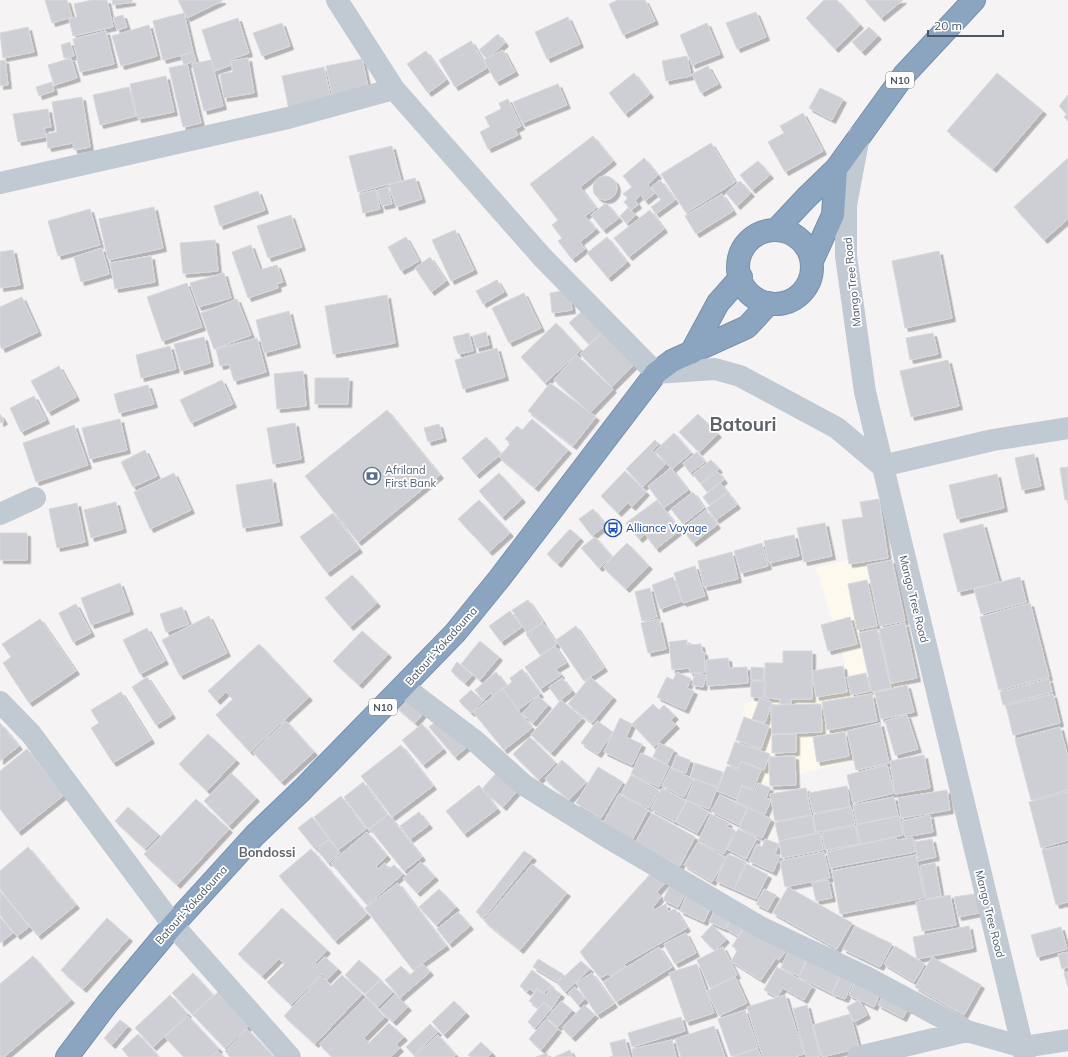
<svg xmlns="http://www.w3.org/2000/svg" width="1068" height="1057" font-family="Mulish,sans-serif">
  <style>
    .commercial { fill: #fdf9ef }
    .building { fill: #cdcfd5; stroke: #d7d9de; filter: url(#shadow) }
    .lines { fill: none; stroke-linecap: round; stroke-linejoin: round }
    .highway-casing { stroke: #7690ad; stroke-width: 24 }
    .street { stroke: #c1cad2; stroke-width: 22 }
    .highway { stroke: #8ba5c1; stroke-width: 22 }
    .labels { text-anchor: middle; stroke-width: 3.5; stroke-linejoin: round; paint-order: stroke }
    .shield { fill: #fff; stroke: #808990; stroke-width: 1 }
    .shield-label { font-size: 10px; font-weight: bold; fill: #4a5661 }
    .street-label { font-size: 11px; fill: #4a5661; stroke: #fff }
    .service-label { font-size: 11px; fill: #4e5e75; stroke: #fff; text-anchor: start }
    .transit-label { font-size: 11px; fill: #164399; stroke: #fff; text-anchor: start }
    .quarter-label { font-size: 13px; font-weight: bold; fill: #5f6368; stroke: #fff }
    .town-label { font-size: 19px; font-weight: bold; fill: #5f6368; stroke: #fff }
  </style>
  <defs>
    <filter id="shadow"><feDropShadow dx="3.5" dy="3.5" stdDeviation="0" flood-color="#0004"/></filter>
  </defs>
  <rect width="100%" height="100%" fill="#f5f3f3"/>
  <path class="commercial" d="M867,555L908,700L841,716L851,761L759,784L743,703L851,684L816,568Z"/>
  <path class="building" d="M45,0H67L72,17L52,23Z
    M92,0H107L113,27L73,36L69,19L77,17L74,4Z
    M112,0H132V2L113,5Z
    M178,0H222V1L187,18Z
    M618,0H645L655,21L623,35L609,4Z
    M824,0H837L860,25L835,49L806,18Z
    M865,0H903L881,18Z
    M756,12L766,37L737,49L726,23Z
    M184,13L193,52L163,60L153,21Z
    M123,15L127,27L117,30L113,18Z
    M568,17L580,44L547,59L535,32Z
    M238,18L249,53L229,60L231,65L215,71L202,30Z
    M282,23L290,46L262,56L253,33Z
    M707,23L720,54L692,65L680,35Z
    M149,25L157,56L121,66L112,36Z
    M28,27L34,52L3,58L0,33Z
    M869,27L878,36L862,52L852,42Z
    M106,31L114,64L80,72L73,39Z
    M498,34L505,43L487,59L479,50Z
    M471,41L487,68L455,87L439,60Z
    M70,42L74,56L64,58L61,45Z
    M503,50L515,72L496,82L484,60Z
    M426,51L446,80L428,93L407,64Z
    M193,52L196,61L184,65L181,56Z
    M687,56L691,76L666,81L662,61Z
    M71,58L77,78L54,85L48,65Z
    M248,58L254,93L224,98L220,74L233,72L231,61Z
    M362,59L369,91L333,98L326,66Z
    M5,60L8,85L0,86V61Z
    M211,60L223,106L204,111L192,64Z
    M187,64L201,123L183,127L169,68Z
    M708,66L718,84L701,93L692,74Z
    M324,67L331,100L289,110L282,76Z
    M634,73L650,94L625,114L609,93Z
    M997,73L1043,111L993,169L947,131Z
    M166,76L174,112L138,119L130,84Z
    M52,82L54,91L39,96L36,87Z
    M558,84L567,105L522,123L513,102Z
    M129,87L136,116L100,125L93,95Z
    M820,88L843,99L832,120L809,108Z
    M1068,95V121L1064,117L1067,114L1059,106Z
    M82,97L90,147L74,150L73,143L48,148L46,134L57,132L52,102Z
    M508,99L521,126L515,129L518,135L488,149L480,132L490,127L485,117L501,109L499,103Z
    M48,109L51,127L44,128L46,137L18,142L13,114Z
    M803,113L823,151L785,172L768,142L784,133L780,126Z
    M593,136L613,161L580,187L596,208L585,216L596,229L580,242L585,249L572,259L558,241L562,238L552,225L558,220L530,184Z
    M711,143L735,182L686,213L661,174Z
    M392,146L401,181L358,192L349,156Z
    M644,158L658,175L648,185L655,193L645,201L641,195L635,200L638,205L631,210L624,202L628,198L623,194L632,187L623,176Z
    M1068,158V219L1044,240L1014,207Z
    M758,161L770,175L752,190L740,175Z
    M593 188a12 12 0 1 1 24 0a12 12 0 1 1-24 0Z
    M415,178L422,199L396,207L389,185Z
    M660,180L675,200L656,214L651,207L661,200L651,187Z
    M740,181L751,193L737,206L726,193Z
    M388,187L392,204L382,206L377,190Z
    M376,190L380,209L363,213L359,194Z
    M258,191L265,210L220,226L214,206Z
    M722,194L733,211L696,234L685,216Z
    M606,203L619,218L603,230L591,215Z
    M154,207L163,248L108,260L99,219Z
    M628,208L636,215L627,224L620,216Z
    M90,209L100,245L58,256L48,221Z
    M650,210L664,229L629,257L614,238Z
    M291,215L302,247L268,258L257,226Z
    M455,230L474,270L451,281L432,240Z
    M406,237L419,261L401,271L388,247Z
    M607,237L627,262L608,278L587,253Z
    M215,240L218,271L183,274L180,243Z
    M251,245L260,270L277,265L283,282L277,284L278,288L248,298L232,252Z
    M102,248L109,274L81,282L74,257Z
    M13,250L20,285L0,288V252Z
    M939,251L952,318L905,328L892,261Z
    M151,256L155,282L115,289L110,263Z
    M430,257L446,281L431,292L415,268Z
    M224,273L231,298L198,307L190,283Z
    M497,280L504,292L483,304L476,291Z
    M187,283L202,327L162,341L147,297Z
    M569,290L572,310L552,313L550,293Z
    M524,293L541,328L509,343L492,308Z
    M387,295L395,343L333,354L325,306Z
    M22,297L38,332L2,349L0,345V307Z
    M237,299L251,335L214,349L201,313Z
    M289,311L297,344L264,353L256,320Z
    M582,311L602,331L589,344L569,323Z
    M556,323L581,350L545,383L521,357Z
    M605,330L637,362L612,387L580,354Z
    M486,332L489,345L476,348L473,336Z
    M469,333L473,351L458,354L453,337Z
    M933,333L938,354L910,360L906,338Z
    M204,337L210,363L181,371L174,344Z
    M257,338L266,372L234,381L229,364L220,366L216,349Z
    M170,346L176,369L141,378L136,355Z
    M497,348L505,377L463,389L455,360Z
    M576,355L613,389L590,413L554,380Z
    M948,360L959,406L911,417L900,371Z
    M59,366L76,397L48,412L31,381Z
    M303,371L306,406L277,409L274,374Z
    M315,378H349L348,404H315Z
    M222,380L233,404L191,423L180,400Z
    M550,383L596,417L573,446L528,411Z
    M148,385L154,404L119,413L114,394Z
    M34,396L46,420L21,432L10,408Z
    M387,410L440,475L358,542L305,476Z
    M0,414L4,421L0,423Z
    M698,414L718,434L699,452L679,432Z
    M120,419L127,450L90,459L82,428Z
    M532,419L568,450L535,488L499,457L511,443L505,439L517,426L522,430Z
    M295,423L301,459L273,464L267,428Z
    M439,424L443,438L428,442L424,428Z
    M74,425L88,465L36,482L23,443Z
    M674,433L691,453L672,469L655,451Z
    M486,437L501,454L476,475L462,458Z
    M655,440L659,444L652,451L666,464L643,487L626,469Z
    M145,450L157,476L133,487L121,462Z
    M697,452L705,462L690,473L683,463Z
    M1034,454L1041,486L1022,490L1015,458Z
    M711,460L719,469L700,483L693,474Z
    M1068,467V500H1065L1060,468Z
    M671,468L688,490L664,508L648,486Z
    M625,471L646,492L632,507L628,503L618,513L601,496Z
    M718,472L724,480L707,492L701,484Z
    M174,473L191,510L150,529L134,492Z
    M499,473L522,499L502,517L479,491Z
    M997,474L1004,508L957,519L949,485Z
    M272,479L279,522L243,528L236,485Z
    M720,483L727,492L709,505L703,497Z
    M693,492L704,508L683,524L671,509Z
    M728,493L737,505L716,520L707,508Z
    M879,499L888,558L849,564L842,520L863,517L860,502Z
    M479,500L510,533L489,552L458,519Z
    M657,500L680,530L656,549L645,534L639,539L626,523Z
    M116,502L123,529L91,538L84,510Z
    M77,503L85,542L57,548L49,509Z
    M593,509L606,525L592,536L579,519Z
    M706,510L717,525L693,543L682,529Z
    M333,513L359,549L327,573L300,537Z
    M825,523L832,556L804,562L797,528Z
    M983,524L999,582L958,592L943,534Z
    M570,529L580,538L558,564L547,554Z
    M0,533H27V560H0Z
    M794,535L799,556L769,563L764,541Z
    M595,537L612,557L599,568L581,548Z
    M627,543L649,566L626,589L603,567Z
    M762,543L768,566L741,573L734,551Z
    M732,552L738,579L704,587L698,561Z
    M892,560L905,621L880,626L867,565Z
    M695,566L705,596L683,603L674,573Z
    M352,575L377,603L350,627L325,598Z
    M673,577L682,601L660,609L652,585Z
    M1020,577L1026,602L981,614L974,589Z
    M867,580L877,626L857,630L848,584Z
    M120,583L130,611L91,625L81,598Z
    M650,588L657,617L642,621L635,592Z
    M528,600L543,622L527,633L512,610Z
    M1030,603L1049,677L999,690L980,617Z
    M76,604L91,633L73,642L59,613Z
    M182,607L189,624L166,632L160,614Z
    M510,611L522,627L501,642L489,626Z
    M209,616L227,653L180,676L162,640Z
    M850,617L857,644L828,651L821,625Z
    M40,619L76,671L29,703L3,663L11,657L2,644Z
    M659,619L666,649L648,653L641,623Z
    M543,623L557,644L540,655L526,634Z
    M905,623L917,678L891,683L879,629Z
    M576,626L604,668L584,681L556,640Z
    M147,628L165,661L140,674L123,640Z
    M877,629L891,688L872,692L859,633Z
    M362,631L388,654L359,685L333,661Z
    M687,640V645L701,644L702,652H704L705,672L690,673L689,668L672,670L669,642Z
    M480,641L499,657L480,680L461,664Z
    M259,644L309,697L250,752L216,715L233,699L226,692L217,701L208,691Z
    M555,646L566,663L556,669L561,675L540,689L525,667Z
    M783,651H812V699H791V704H780V699L765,698V663H783Z
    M728,658L729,668L747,667L748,683L707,686L706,660Z
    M457,662L472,675L465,683L451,671Z
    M843,666L847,692L816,697L812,671Z
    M751,667L764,668L763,680H751Z
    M522,669L540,694L518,710L503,689L512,682L510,678Z
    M496,672L506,685L493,696L491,693L483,700L475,690Z
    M677,672L691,679L687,688L694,691L685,710L657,697L667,677L673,680Z
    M695,673L706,675L703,687L692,685Z
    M866,673L870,691L851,695L847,677Z
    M147,677L172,715L156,725L132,687Z
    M590,677L613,697L592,723L568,704Z
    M562,678L572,691L559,701L549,687Z
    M1049,679L1052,692L1003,705L1000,692Z
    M751,681H765L764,698L751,697Z
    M907,685L914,712L881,719L875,693Z
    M502,689L532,728L504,750L473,712Z
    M471,690L483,701L471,713L459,701Z
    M121,692L151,740L113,763L91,728L99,723L91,710Z
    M407,692L427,709L415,723L395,706Z
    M872,694L877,721L827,730L822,702Z
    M1053,694L1060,723L1013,735L1006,706Z
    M538,696L548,705L533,723L522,714Z
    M760,698L772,702L765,723L752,719Z
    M561,700L582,718L551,753L531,735Z
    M653,704L659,710L664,705L675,716L671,720L676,725L654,747L632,724Z
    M821,704L822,732L772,734L771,705Z
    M448,711L474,741L455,757L429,727Z
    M907,715L918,749L895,755L885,721Z
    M744,717L769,726L761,749L736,740Z
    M620,718L632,724L626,737L642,744L632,765L604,752Z
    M286,721L314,752L281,782L253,752Z
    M597,721L613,732L598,754L581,743Z
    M0,723L19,746L0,761Z
    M880,723L889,763L856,770L847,731Z
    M422,724L443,749L423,765L402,740Z
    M1060,727L1068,758V790L1031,800L1015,739Z
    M845,732L849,756L817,762L813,737Z
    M208,734L236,760L207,791L179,764Z
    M796,734V752L772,753V735Z
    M530,737L556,763L539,780L513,754Z
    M735,742L770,754L764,770L741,761L738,768L727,764Z
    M659,743L674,750L667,764L653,757Z
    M401,745L433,786L392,817L361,776Z
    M27,749L64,795L18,832L0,809V771Z
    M641,753L669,766L659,787L631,774Z
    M676,755L690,760L686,773L672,768Z
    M924,755L930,788L895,794L890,761Z
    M795,756L796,785L770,786L769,757Z
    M562,760L586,782L569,800L545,779Z
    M741,762L761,770L753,790L742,785L737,799L717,791L727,766L738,770Z
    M695,763L723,772L718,787L690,777Z
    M887,765L894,793L853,803L847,775Z
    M598,767L623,782L601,818L576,803Z
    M671,768L693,779L684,797L662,786Z
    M498,771L518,790L503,807L482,789Z
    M231,773L256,798L229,826L204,801Z
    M631,775L659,790L649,808L621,794Z
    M695,779L717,788L709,809L686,800Z
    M363,782L387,815L368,829L344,797Z
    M758,783L770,788L766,798L771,800L765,814L736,802L742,786L755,791Z
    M479,785L497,809L464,834L446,811Z
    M847,786L850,807L813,813L809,793Z
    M662,788L686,801L675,822L651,809Z
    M806,788L811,815L775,821L770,794Z
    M947,790L950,810L901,818L898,798Z
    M1068,792V840L1041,848L1029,802Z
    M619,794L648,810L630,844L600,829Z
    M720,795L747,808L739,825L711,811Z
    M341,796L366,829L338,850L314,817Z
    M894,797L898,816L857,824L853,805Z
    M196,799L229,829L177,885L144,854Z
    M687,801L709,812L697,833L676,822Z
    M128,807L159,835L145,849L115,821Z
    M851,807L855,824L816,832L813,815Z
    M748,808L771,819L762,838L739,828Z
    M419,812L429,825L410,839L400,826Z
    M652,813L695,837L680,866L635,843Z
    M388,814L422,857L404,871L370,829Z
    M711,814L729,823L727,827L735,830L724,854L698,841Z
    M812,815L815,833L779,841L775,823Z
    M930,815L933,832L905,837L902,821Z
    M899,816L903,835L861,844L856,825Z
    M312,817L329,839L315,849L298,828Z
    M855,826L859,844L825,850L822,832Z
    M738,829L757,838L746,859L727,849Z
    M367,832L387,856L376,866L378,869L385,863L389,869L394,865L403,874L367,905L331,863Z
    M820,833L823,850L782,858L779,841Z
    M896,837L897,840L913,838L915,852L830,868L827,852Z
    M765,839L779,844L775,854L780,856L773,872L749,861L757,844L762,847Z
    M932,839L936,857L918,861L915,842Z
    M329,840L340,853L328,863L317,850Z
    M698,842L726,858L712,882L684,865Z
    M1068,844V902L1056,905L1042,850Z
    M28,847L76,905L38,936L0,889V871Z
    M311,849L367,914L335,941L279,876Z
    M524,851L533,857L484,918L476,912Z
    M824,852L830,878L785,887L780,861Z
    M728,854L746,862L734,889L716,881Z
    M916,855L924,898L840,914L832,871Z
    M421,862L435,877L417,893L403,878Z
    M935,863L941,896L926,899L920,866Z
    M532,864L567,893L520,950L484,921Z
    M747,864L768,875L756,899L734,889Z
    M652,872L666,882L657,892L661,897L653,907L654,910L666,904L668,912L675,909L687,928L624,964L626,966L610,976L608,974L600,978L580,952Z
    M828,880L832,898L816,901L812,883Z
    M672,882L687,890L678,907L663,900Z
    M398,883L446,946L413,970L365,908Z
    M788,887L852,923L837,949L773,913Z
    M439,889L456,907L436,925L419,907Z
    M764,889L776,895L768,910L756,904Z
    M0,891L29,927L17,936L0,915Z
    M980,893L984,912L958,917L954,897Z
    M687,894L712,904L704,922L680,911Z
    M950,895L956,925L922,931L916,902Z
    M716,907L732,914L725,929L709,922Z
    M282,908L327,950L315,963L316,965L325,957L338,969L327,980L321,974L291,1005L267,982L285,964L279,959L262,976L238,954Z
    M458,912L470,926L449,944L437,929Z
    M734,914L747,921L738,936L726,929Z
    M0,917L13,933L0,943Z
    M107,918L129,938L83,989L61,970Z
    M749,921L788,948L779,960L776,958L761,980L731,961L738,950L732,946Z
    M712,925L726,939L715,951L701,937Z
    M855,926L892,944L880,967L843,949Z
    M969,926L973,948L917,959L913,937Z
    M1061,927L1067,949L1037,957L1031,935Z
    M686,933L696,953L675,964L664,944Z
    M895,946L925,964L914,982L884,964Z
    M659,947L672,967L616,1002L603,982Z
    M723,947L737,975L710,988L697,960Z
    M790,947L808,955L799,976L781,968Z
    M1068,952V967L1062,969L1058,954Z
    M810,955L842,971L831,993L799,977Z
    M33,956L71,1000L4,1057H0V984Z
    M932,957L981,985L964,1015L915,987Z
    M538,959L563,974L558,982L533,967Z
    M359,960L380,979L365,994L345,975Z
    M581,961L590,969L565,992L557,983Z
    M423,964L430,972L400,998L385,980L401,966L410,975Z
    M697,964L714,1013L686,1022L669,973Z
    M777,967L812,986L804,1000L783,988L777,997L764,990Z
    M532,970L551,985L544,993L537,988L534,992L530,989L527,992L520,986Z
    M843,971L855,977L845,999L832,994Z
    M1068,972V987L1064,973Z
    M193,973L213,995L192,1014L172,993Z
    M592,973L614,1004L597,1015L576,983Z
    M342,975L362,994L315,1044L284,1016L321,976L331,986Z
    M735,977L747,1003L719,1016L707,991Z
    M380,980L393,992L378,1007L365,995Z
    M856,980L881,992L874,1007L849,995Z
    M551,987L561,994L552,1008L543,1002L539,1008L529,1001L537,990L546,995Z
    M575,987L585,999L578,1005L568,993Z
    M219,991L251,1024L225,1048L193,1015Z
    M884,993L909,1006L903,1018L878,1005Z
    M395,994L408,1007L393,1022L380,1010Z
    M170,995L188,1014L153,1047L135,1028Z
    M785,995L804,1054L795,1057H763L747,1007Z
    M366,997L385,1017L364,1038L369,1043L389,1023L404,1037L396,1044L400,1048L391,1057H332L319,1044Z
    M859,1000L867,1015L854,1022L847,1007Z
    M454,1001L466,1013L444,1035L432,1022Z
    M561,1001L572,1010L558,1027L547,1018Z
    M543,1003L551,1009L535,1028L528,1022Z
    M584,1005L595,1015L572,1038L562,1028Z
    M807,1005L820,1056L817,1057H806L793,1009Z
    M745,1010L758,1048L731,1056L718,1019Z
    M850,1014L859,1048L822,1057L813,1025Z
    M188,1016L219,1049L210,1057H184L165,1037Z
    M681,1017L685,1031L632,1047L628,1033Z
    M546,1019L558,1029L541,1050L529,1039Z
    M120,1020L128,1026L112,1045L104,1038Z
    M430,1024L438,1032L414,1055L406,1047Z
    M714,1026L725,1057H681L675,1039Z
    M247,1029L273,1056L272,1057H230L225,1051Z
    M138,1034L159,1057H129L122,1049Z
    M438,1035L456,1055L454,1057H414Z
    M625,1039L630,1057H609L613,1056L610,1043Z
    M672,1040L676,1057H633L632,1049Z
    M481,1042L492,1053L488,1057H471L468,1055Z
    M757,1048L761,1057H733Z
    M570,1050L573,1057H555Z
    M218,1051L224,1057H212Z
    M547,1053L548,1057H536Z"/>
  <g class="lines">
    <defs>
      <path id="highway" d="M776,230L806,198L836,169L904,75L974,0
        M738 267a37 37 0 1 1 74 0a37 37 0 1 1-74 0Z
        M812,261L833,215L836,169
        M691,353L718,303L741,277
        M67,1057L107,1004L173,925L255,835L303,789L455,633L499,579L656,373L672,361L747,327L769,303"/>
    </defs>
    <use href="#highway" class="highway-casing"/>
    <path class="street" d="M337,0L394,89L543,258L656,373L715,369L740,376L837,428L882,466L993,440L1068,428
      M859,136L846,205V256L865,392L1025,1057
      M0,183L288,118L394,89
      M0,514L35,498
      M404,687L474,740L524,785L607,837L762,928L866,977L967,1031L1023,1047L1068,1040
      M0,702L31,734L173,925L290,1057
      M858,1057L967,1031"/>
    <use href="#highway" class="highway"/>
  </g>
  <defs>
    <symbol id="bank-ring" viewBox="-11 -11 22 22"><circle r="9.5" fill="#fff" stroke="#5c6f8a" stroke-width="1.5"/><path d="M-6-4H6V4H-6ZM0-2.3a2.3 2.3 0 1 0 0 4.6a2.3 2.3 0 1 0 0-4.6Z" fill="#5c6f8a"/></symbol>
    <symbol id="bus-ring" viewBox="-11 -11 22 22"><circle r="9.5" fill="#fff" stroke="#1a4fb4" stroke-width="1.5"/><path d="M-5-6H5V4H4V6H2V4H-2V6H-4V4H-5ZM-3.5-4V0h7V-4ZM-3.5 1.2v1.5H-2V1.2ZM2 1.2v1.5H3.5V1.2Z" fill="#1a4fb4"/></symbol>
  </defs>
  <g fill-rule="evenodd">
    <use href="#bank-ring" x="362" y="466" width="20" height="20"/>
    <use href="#bus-ring" x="603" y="518" width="20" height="20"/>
  </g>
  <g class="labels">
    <g class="shield">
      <rect x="886" y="72" width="28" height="16" rx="3"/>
      <rect x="369" y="699" width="28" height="16" rx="3"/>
    </g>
    <g class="shield-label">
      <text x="900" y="84">N10</text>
      <text x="383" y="711">N10</text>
    </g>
    <g class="street-label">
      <text transform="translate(852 282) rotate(-96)" y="4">Mango Tree Road</text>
      <text transform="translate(914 599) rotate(76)" y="4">Mango Tree Road</text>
      <text transform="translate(441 646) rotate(-48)" y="4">Batouri-Yokadouma</text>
      <text transform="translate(191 905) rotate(-48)" y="4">Batouri-Yokadouma</text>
      <text transform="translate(990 914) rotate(76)" y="4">Mango Tree Road</text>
    </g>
    <g class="service-label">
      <text x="385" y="474">Afriland<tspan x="385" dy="13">First Bank</tspan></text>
    </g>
    <g class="transit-label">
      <text x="626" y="532">Alliance Voyage</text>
    </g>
    <g class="quarter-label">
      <text x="267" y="857">Bondossi</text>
    </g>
    <g class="town-label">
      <text x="743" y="431">Batouri</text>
    </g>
  </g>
  <path d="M928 30v6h75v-6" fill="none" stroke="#4a5661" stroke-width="2"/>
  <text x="934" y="30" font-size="12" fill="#4a5661" stroke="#ffffff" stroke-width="3" paint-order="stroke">20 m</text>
</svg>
